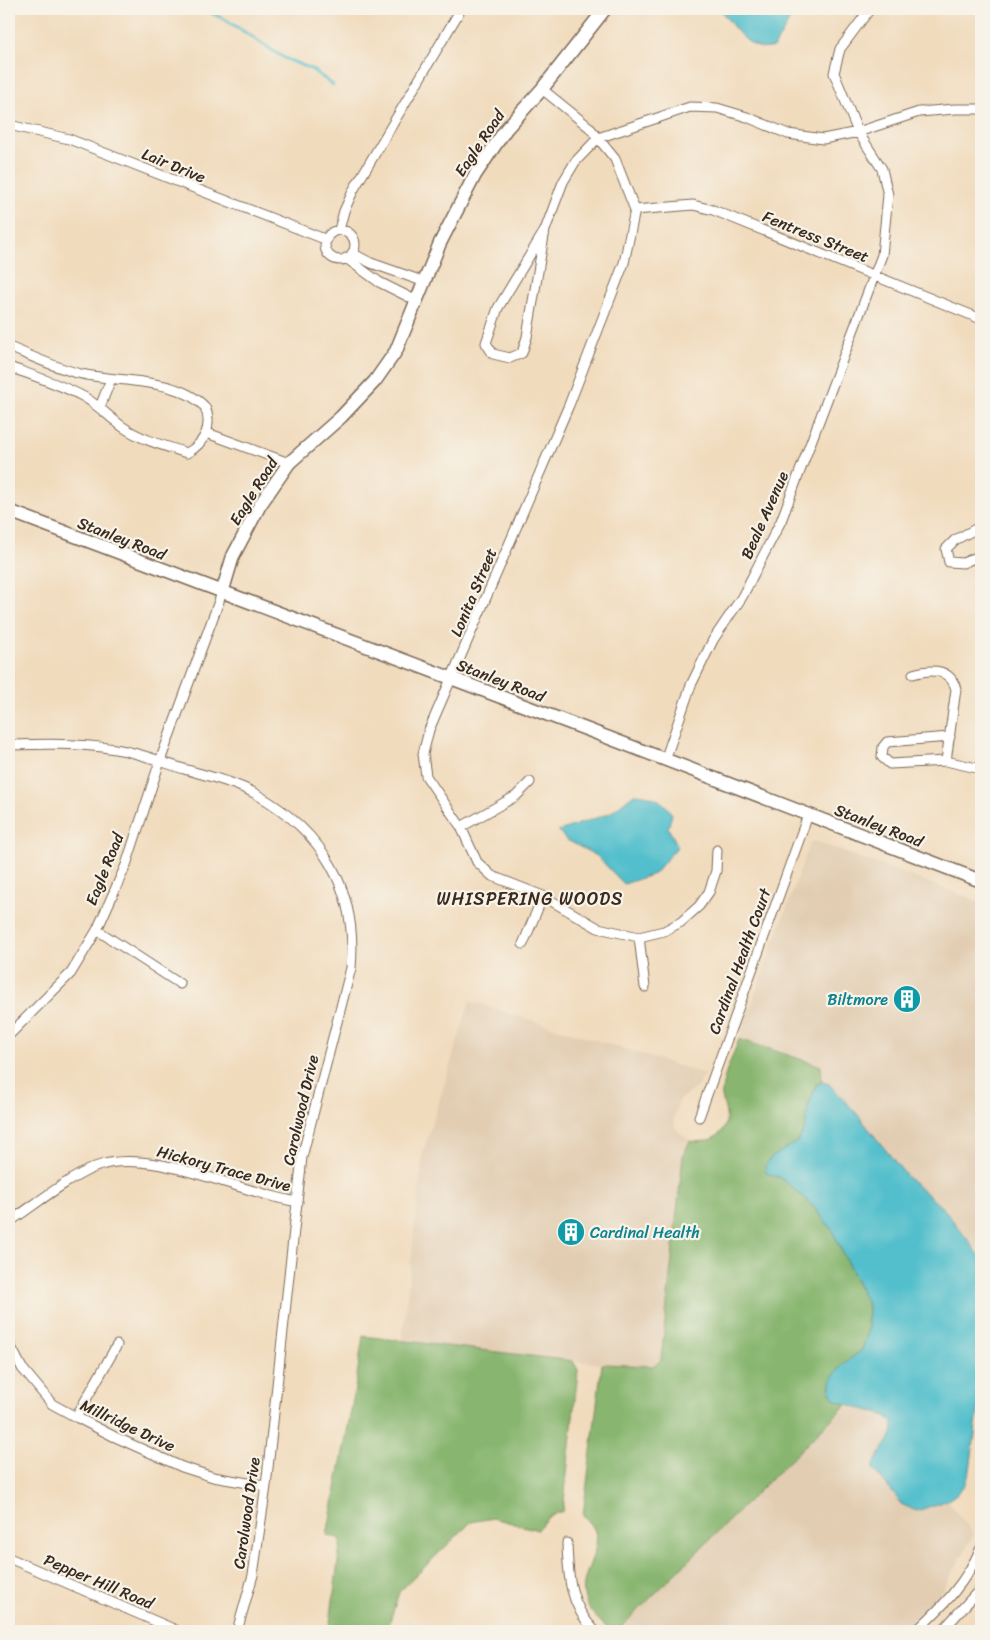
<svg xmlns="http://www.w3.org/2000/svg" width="990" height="1640" font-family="Sriracha,sans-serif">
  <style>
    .built { fill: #e2cdb2 }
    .forest { fill: #88b66f; stroke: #627046 }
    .water { fill: #53bfcc; stroke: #477475 }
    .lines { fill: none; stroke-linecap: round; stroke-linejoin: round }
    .stream { stroke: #53bfcc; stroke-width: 3 }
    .street-casing { stroke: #7b6856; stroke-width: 11 }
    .secondary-casing { stroke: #7b6856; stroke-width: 15 }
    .street { stroke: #fff; stroke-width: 9 }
    .secondary { stroke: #fff; stroke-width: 12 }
    .labels { text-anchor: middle; stroke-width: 4.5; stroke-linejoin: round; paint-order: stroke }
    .street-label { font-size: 16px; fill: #3b2a1e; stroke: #f7f3e8 }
    .culture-label { font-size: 16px; fill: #0d838f; stroke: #f7f3e8; text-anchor: end }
    .neighbourhood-label { font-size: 18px; letter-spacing: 1px; fill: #3b2a1e; stroke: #f7f3e8 }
  </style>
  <rect width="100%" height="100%" fill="#f7f3e8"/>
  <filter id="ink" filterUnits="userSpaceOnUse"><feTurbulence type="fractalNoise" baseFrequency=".02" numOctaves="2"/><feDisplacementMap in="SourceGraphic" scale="10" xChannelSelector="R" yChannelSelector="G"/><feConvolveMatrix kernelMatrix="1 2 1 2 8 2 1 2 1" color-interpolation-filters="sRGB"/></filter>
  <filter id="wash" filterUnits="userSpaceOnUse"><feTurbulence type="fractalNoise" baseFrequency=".0096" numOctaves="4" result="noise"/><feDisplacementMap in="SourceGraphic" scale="20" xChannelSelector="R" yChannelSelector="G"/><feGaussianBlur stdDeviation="1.12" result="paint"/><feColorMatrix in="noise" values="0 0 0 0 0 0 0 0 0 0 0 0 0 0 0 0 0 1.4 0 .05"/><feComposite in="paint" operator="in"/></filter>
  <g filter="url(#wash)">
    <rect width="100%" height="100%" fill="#f1dbbd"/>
    <path class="built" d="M814,841L981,902V1250L978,1251L944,1209L908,1178L857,1114L829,1084L822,1082L821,1066L739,1039L810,843Z
      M470,1001L705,1074L697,1087L680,1099L673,1119L676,1129L690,1141L683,1156L661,1360L654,1366L602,1364L402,1341L423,1153Z
      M847,1404L886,1416L893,1422L894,1431L890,1440L875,1460L873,1469L903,1505L917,1511L948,1500L974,1535L943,1589L902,1631H617Z"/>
    <path class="forest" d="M739,1039L821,1066L822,1082L816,1085L808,1108L805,1129L798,1141L772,1157L766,1173L781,1178L810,1203L831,1228L868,1306V1332L862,1350L844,1364L832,1378L830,1392L835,1400L847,1404L617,1631H611C603,1624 592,1615 587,1605C573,1576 607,1551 593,1527C591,1523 586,1519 583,1515L602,1364L654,1366L661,1360L683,1156L690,1141C707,1144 729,1136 726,1114C725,1106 721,1099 722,1091C724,1073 733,1056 739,1039Z
      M363,1336L573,1361L578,1370L563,1511C550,1515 544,1519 538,1530L493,1518L471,1522L399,1592L387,1631H329L341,1539L327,1535L354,1395Z"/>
    <path class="water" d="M719,9H796L774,47C749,55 733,24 719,9Z
      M634,794C652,795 662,799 672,814L668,828L678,846L654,874L624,884L597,856L565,839L559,831L610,813Z
      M822,1082L829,1084L857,1114L908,1178L944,1209L981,1257V1390L970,1470L965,1484L958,1493L948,1500L917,1511L903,1505L873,1469C877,1451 895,1442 893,1422L886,1416L835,1400L830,1392L832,1378L843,1364L862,1350L868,1332V1306L831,1228L810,1203L781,1178L766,1173L765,1166L772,1157L798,1141L805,1129L808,1108L816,1085Z"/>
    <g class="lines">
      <path class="stream" d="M203,9L226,20L284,58L311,69L333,85"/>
    </g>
  </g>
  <g filter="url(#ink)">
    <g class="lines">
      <defs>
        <path id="street" d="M542,89L589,127L615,159L635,210L624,263L569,405L429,730L423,754L426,776L461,827L477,862L492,876L543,896L598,928L639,937L664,931L681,922L699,906L709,892L716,871L717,850
          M9,125L69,139L327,240
          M635,210L693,205L713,210L981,319
          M339,230L344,211L354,189L461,9
          M545,230L498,308L486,343L493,354L510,358L522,353L527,337L545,230L563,182L575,162L598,138L690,107L717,108L747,117L788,134L823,139L858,132L919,112L955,109H981
          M325 245a15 15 0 1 1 30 0a15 15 0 1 1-30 0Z
          M352,253L371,263L425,282
          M346,258L379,282L417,301
          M9,347C31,356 54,367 77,373C115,383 176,376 205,407C213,426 205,443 187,453C165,446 142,440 123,427C109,417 98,405 84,397C60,384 34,376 9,367
          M100,407L111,379
          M207,433L289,463
          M981,526L955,540L946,549L949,562L963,563L981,555
          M913,674C931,669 950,668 956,689L946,761
          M950,737L887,742L883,747L882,757L890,764L946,761L981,769
          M9,745C44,744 79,743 115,749C138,752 161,762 184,769C208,776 234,782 256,794C323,832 358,890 351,968L302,1157L266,1486L253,1575L237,1631
          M665,760L691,685L713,640L742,597L781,521L882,255L888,195L882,169L858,132L834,73L840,49L870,9
          M461,827L516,796L530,782
          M97,930L180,984
          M639,937L645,987
          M523,944L543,896
          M9,1035L71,973L97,930L126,865L160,761L222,593
          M699,1117L808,815
          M9,1222C36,1204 65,1180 95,1167C149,1145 242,1194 298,1202
          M9,1343L22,1368L52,1404L76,1417L115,1437L182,1467L213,1477L266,1486
          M76,1417L117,1345
          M567,1543C568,1577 570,1606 595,1631
          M9,1558L178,1631
          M916,1631C944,1605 965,1584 981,1548
          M942,1631L981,1588"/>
        <path id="secondary" d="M9,511L591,731L981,881
          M222,593L233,556L260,505L289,463L341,417L375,381L396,351L440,243L475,175L506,129L542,89L605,9"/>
      </defs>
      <use href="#street" class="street-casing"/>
      <use href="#secondary" class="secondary-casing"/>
      <use href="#street" class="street"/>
      <use href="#secondary" class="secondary"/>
    </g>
  </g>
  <defs>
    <symbol id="building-disc" viewBox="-11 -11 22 22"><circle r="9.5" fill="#0f9aa8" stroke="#f7f3e8"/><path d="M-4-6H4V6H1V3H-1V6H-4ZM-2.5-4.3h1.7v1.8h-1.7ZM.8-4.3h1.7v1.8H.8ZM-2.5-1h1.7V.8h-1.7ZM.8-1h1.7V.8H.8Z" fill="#fff"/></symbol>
  </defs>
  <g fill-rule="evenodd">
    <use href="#building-disc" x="891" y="983" width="32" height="32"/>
    <use href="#building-disc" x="555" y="1216" width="32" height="32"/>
  </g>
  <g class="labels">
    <g class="street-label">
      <text transform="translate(479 143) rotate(-56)" y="6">Eagle Road</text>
      <text transform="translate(174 165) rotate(22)" y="6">Lair Drive</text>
      <text transform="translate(816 236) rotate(22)" y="6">Fentress Street</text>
      <text transform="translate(253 491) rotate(-58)" y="6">Eagle Road</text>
      <text transform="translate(764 515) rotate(-66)" y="6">Beale Avenue</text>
      <text transform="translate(122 538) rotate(21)" y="6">Stanley Road</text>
      <text transform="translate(473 592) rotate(-67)" y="6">Lonita Street</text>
      <text transform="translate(501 680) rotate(21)" y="6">Stanley Road</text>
      <text transform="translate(879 825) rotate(21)" y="6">Stanley Road</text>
      <text transform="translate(104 869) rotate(-68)" y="6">Eagle Road</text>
      <text transform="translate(739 961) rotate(-70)" y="6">Cardinal Health Court</text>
      <text transform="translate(300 1110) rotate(-77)" y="6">Carolwood Drive</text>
      <text transform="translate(224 1168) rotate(15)" y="6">Hickory Trace Drive</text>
      <text transform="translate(128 1425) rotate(25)" y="6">Millridge Drive</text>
      <text transform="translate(246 1513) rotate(-82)" y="6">Carolwood Drive</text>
      <text transform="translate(99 1581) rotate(23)" y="6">Pepper Hill Road</text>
    </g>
    <g class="culture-label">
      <text x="888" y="1005">Biltmore</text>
      <text x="590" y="1238" text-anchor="start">Cardinal Health</text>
    </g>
    <g class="neighbourhood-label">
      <text x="530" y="905">WHISPERING WOODS</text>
    </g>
  </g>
  <rect width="990" height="1640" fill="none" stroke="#f7f3e8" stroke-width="30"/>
</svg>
